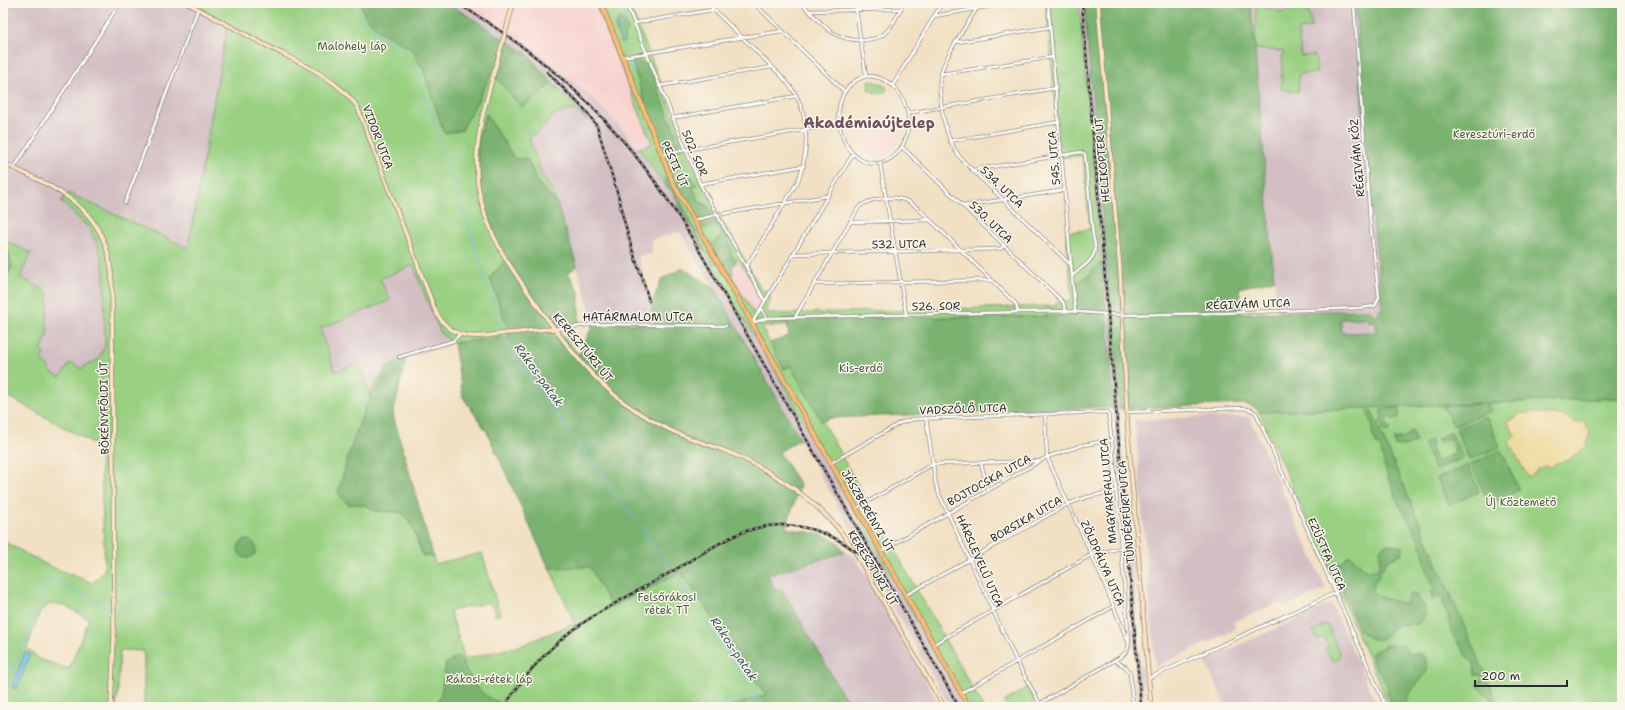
<svg xmlns="http://www.w3.org/2000/svg" width="1625" height="710" font-family="'Shantell Sans',sans-serif">
  <style>
    .built { fill: #f7d0cd }
    .industrial { fill: #d2bec3 }
    .green { fill: #99d082; stroke: #627e56; fill-rule: evenodd }
    .forest { fill: #7ab270; stroke: #526e4e; fill-rule: evenodd }
    .sand { fill: #eeda9e; stroke: #8c8264 }
    .water { fill: #74bbec; stroke: #50738c }
    .lines { fill: none; stroke-linecap: round; stroke-linejoin: round }
    .stream { stroke: #74bbec; stroke-width: 1 }
    .street-casing { stroke: #8e8677; stroke-width: 4 }
    .secondary-casing { stroke: #8e8677; stroke-width: 5 }
    .primary-casing { stroke: #8e8677; stroke-width: 5.5 }
    .street { stroke: #fff; stroke-width: 2.5 }
    .secondary { stroke: #fee4c5; stroke-width: 3.5 }
    .primary { stroke: #fdbc6f; stroke-width: 4 }
    .rail-casing { stroke: #2b2b2b; stroke-width: 2.5 }
    .rail { stroke: #fbf7ec; stroke-width: 1; stroke-dasharray: 3; stroke-linecap: butt }
    .secondary-bridge-casing { stroke: #8e8677; stroke-width: 5; stroke-linecap: butt }
    .secondary-bridge { stroke: #fee4c5; stroke-width: 3.5 }
    .labels { text-anchor: middle; stroke-width: 3; stroke-linejoin: round; paint-order: stroke }
    .park-label { font-size: 11px; fill: #4c5d45; stroke: #fbf7ec }
    .street-label { font-size: 11px; fill: #2b2b2b; stroke: #fbf7ec }
    .water-label { font-size: 12px; font-style: italic; fill: #415665; stroke: #fbf7ec }
    .district-label { font-size: 15px; font-weight: bold; fill: #6e505e; stroke: #fbf7ec }
  </style>
  <rect width="100%" height="100%" fill="#fbf7ec"/>
  <filter id="ink" filterUnits="userSpaceOnUse"><feTurbulence type="fractalNoise" baseFrequency=".025" numOctaves="2"/><feDisplacementMap in="SourceGraphic" scale="8" xChannelSelector="R" yChannelSelector="G"/><feConvolveMatrix kernelMatrix="1 2 1 2 8 2 1 2 1" color-interpolation-filters="sRGB"/></filter>
  <filter id="wash" filterUnits="userSpaceOnUse"><feTurbulence type="fractalNoise" baseFrequency=".012" numOctaves="4" result="noise"/><feDisplacementMap in="SourceGraphic" scale="16" xChannelSelector="R" yChannelSelector="G"/><feGaussianBlur stdDeviation="0.9" result="paint"/><feColorMatrix in="noise" values="0 0 0 0 0 0 0 0 0 0 0 0 0 0 0 0 0 1.4 0 .05"/><feComposite in="paint" operator="in"/></filter>
  <g filter="url(#wash)">
    <rect width="100%" height="100%" fill="#f1e0c3"/>
    <path class="built" d="M464,3H595L652,145L638,148L595,100L532,47Z
      M902,126L898,142L887,155L874,157L860,153L871,132Z
      M739,259L763,300L754,314L732,276L733,274L732,267Z"/>
    <path class="industrial" d="M3,3H191L228,23L188,248L68,193L61,201L87,226L97,243L104,271L105,346L97,361L85,365L83,369L60,377L52,373L42,359L41,350L47,337L19,277L31,253L3,240Z
      M448,3H464L532,47L595,100L629,137L668,188L672,191L712,266L778,376L966,707H950L878,579L861,558L864,555L862,548L715,289L680,232L651,240L652,254L638,256L656,325L594,322L553,192L542,176L529,137L545,126L552,116L558,113L573,110L587,120L552,83L527,54Z
      M1079,3H1084L1145,707H1139Z
      M1251,3H1355L1361,95L1382,308L1375,317L1370,310L1277,312Z
      M413,265L441,334L454,343L406,358L389,365L369,394L360,363L335,371L320,329L389,300L380,279Z
      M1368,318L1376,321V332L1341,333V319Z
      M1200,417H1249L1326,589L1284,607L1282,603L1279,604L1278,603L1233,622L1236,629L1155,667L1135,420Z
      M845,552L856,558L941,707H850L797,615L775,590L768,575Z
      M1331,603L1378,707H1226L1205,661Z"/>
    <path class="green" d="M191,3H360C372,35 388,30 410,48C424,60 438,114 444,133L462,130L492,73L537,97L552,83L589,121L573,110L558,113L552,116L545,126L529,137L542,176L553,192L557,204L538,183L527,159L515,160L486,114C483,124 479,135 478,144C476,186 489,222 505,260L817,707H144V651L120,650L118,691L116,707H3V541L49,566L93,583L105,569L100,447L3,394V277L6,278L7,246L3,244V240L31,253L20,277L48,292L47,337L41,350L44,354L42,359L52,373L60,377L70,363L83,369L85,365L97,361L105,346L104,271L101,256L97,243L87,226L61,201L68,193L188,248L228,23ZM413,265L441,334L454,343L463,397L487,432L575,623L520,646L465,659L450,611L490,602L496,616L500,614L482,553L435,564L433,556H423L412,526L404,514L399,512L375,511L366,505L348,504L338,493L350,450L366,406L371,401L360,363L335,371L320,329L390,300L380,279ZM49,604L64,605L89,619L69,669L39,659L27,648L39,613Z
      M595,3H629L700,181L762,290L767,291L771,298L766,309L770,314L1055,306L1056,303L1072,300L1066,233L1090,229L1083,155L1060,158L1046,3H1079L1102,263L1092,270L1091,274L1076,284V316L783,319L787,322L788,326H765L763,330L784,369L791,366L983,707H966L778,376L712,266L715,264L709,253L706,252L667,176L665,178L668,189L638,148L652,144ZM652,74L681,148L663,150L642,93ZM677,182L697,186H692L699,201L707,205L730,245L731,254L736,262L739,259L763,300L754,314L713,244L722,236L715,224L704,229L688,205Z
      M1256,6L1285,13L1288,8L1309,13L1312,27L1298,30L1301,56L1315,55L1317,73L1299,74L1298,92L1281,89L1283,51L1255,49Z
      M869,80L883,84L887,89L885,92L880,94L868,90Z
      M1622,398V707H1390L1259,412Z
      M1325,624L1328,625L1340,654L1339,658L1333,661L1325,649L1329,647L1324,637L1317,640L1314,631Z
      M1028,687L1034,698V702L1026,707H1007L1004,702Z"/>
    <path class="forest" d="M360,3H448L527,54L552,83L537,97L521,107L492,73L462,130L444,133L423,69L411,49L379,31L365,16Z
      M1084,3H1251L1274,280L1239,288L1242,313L1370,310L1375,317L1382,308L1364,131L1355,3H1622V398L1259,412L1254,407L1244,404L1119,409ZM1367,318L1368,321H1376V332L1341,333V319Z
      M619,20H624L628,30L624,36V42L621,43L615,26Z
      M636,58L640,63L646,64L652,74L681,148L663,150L645,103L632,61Z
      M486,114L515,159H527L538,183L557,204L577,266L568,273L579,291V323L556,328L579,355L594,322L656,325L651,305L662,279L683,268L715,289L800,439L779,452L800,485L786,528L824,535L838,542L845,552L768,575L775,590L782,589L850,707H729L766,695L681,572L611,607L590,567L549,568L487,432L463,397L454,343L510,336L490,278L505,260C489,222 475,185 478,144C479,134 483,123 486,114Z
      M690,175L697,186H692L699,201L707,205L730,245L731,254L736,262L732,267L733,274L732,276L712,244L722,236L716,224L704,229L688,205L677,182L680,179Z
      M667,176L706,252L709,253L715,264L712,266L672,191C667,188 665,184 665,178Z
      M3,244L7,246L12,267L6,278L3,277Z
      M1102,263L1115,410L1108,407L830,418L822,422L791,366L784,369L770,343L789,336L787,322H783V319L1076,316V284L1091,274L1092,270Z
      M406,358L393,415L433,556H423L412,526L404,514L399,512L375,511L366,505L348,504L338,493L350,450L366,406L371,401L369,394L389,365Z
      M1488,404L1491,411L1454,426L1443,406Z
      M1400,408L1399,418L1392,419L1390,416L1385,422L1391,428L1389,431L1385,432L1379,422L1382,419L1381,410Z
      M1371,410L1499,707H1493L1490,697L1483,692L1477,685L1483,678L1481,675H1475L1474,663L1466,656L1462,648L1451,633L1448,615L1443,606L1444,602L1441,597L1432,600L1431,592L1434,587L1426,567L1422,547L1413,528L1400,506L1386,472L1381,449L1377,445L1372,433L1373,426L1367,411Z
      M1485,417L1488,419L1500,447L1469,460L1456,429Z
      M1412,430L1416,442L1405,447L1395,445L1394,439L1406,437Z
      M1451,432L1463,458L1435,470L1425,447V443L1431,440L1433,445L1430,446L1437,462L1456,453L1449,438L1439,442L1437,439Z
      M1501,450L1519,490L1489,504L1471,464Z
      M1468,465L1479,492L1449,505L1437,478Z
      M238 549a9 9 0 1 1 18 0a9 9 0 1 1-18 0Z
      M1387,544L1403,547L1401,554L1386,562L1374,583L1373,591L1379,597L1404,604L1407,603L1409,594L1416,595L1425,607V615L1418,624L1397,625C1384,640 1376,646 1359,630L1332,565L1341,563L1349,555L1368,571L1376,570L1380,564V549Z
      M1402,645L1410,654H1422L1425,657L1428,669C1421,682 1406,693 1404,707H1393L1388,695L1387,684L1374,664L1371,653L1385,646Z
      M459,656C468,674 478,697 499,702L496,707H433L441,695L446,663Z"/>
    <path class="sand" d="M1534,412C1548,417 1563,410 1574,423L1583,421L1590,433L1586,447L1568,460L1556,463L1551,467L1545,466L1537,469L1534,474L1528,477L1509,442L1515,435L1507,421L1516,418L1519,414Z"/>
    <path class="water" d="M25,652L30,654L17,689L12,687Z"/>
    <g class="lines">
      <path class="stream" d="M356,3C363,35 399,39 415,64L503,333
        M622,3L625,13L619,31L624,46
        M629,61L633,72
        M504,336L513,355L659,552L763,707
        M117,608L133,602L176,592
        M3,700L20,653L49,579H52L110,609
        M709,707L731,700L755,697"/>
    </g>
  </g>
  <g filter="url(#ink)">
    <g class="lines">
      <defs>
        <path id="street" d="M626,3L700,184L765,301
          M707,3C724,20 742,37 759,54C772,67 787,79 796,95C810,120 808,156 798,181L746,267
          M754,3L845,92
          M801,3C822,23 833,42 864,40C872,39 878,39 884,34C893,27 899,12 904,3
          M855,3L866,76
          M980,3C968,24 948,50 941,73C938,87 941,103 943,116C947,134 951,147 963,161L1072,266
          M1048,3L1075,311
          M809,11L900,9
          M934,16L1010,3
          M634,23L712,10
          M958,42L1050,27
          M622,57L782,31
          M941,74L1053,57
          M866,76C896,76 913,106 907,134C904,145 898,155 888,160C844,182 814,92 866,76Z
          M893,85L942,3
          M659,86L772,67
          M908,113L1056,88
          M672,118L796,96
          M949,141L1059,122
          M902,147L1063,302L1066,311
          M661,155L685,150L839,124
          M880,163L906,314
          M14,168L120,3
          M973,170L1081,152L1085,154L1093,236C1100,257 1088,263 1073,275
          M700,184L804,166
          M125,203L198,9
          M963,206L1065,190
          M694,220L716,215L827,196
          M851,222L930,220
          M793,254L1000,249L1004,246
          M815,284L991,280
          M761,308L767,318
          M795,317L859,207C869,199 887,196 901,199C909,200 916,207 922,212L1016,304L1018,312
          M752,323L767,318L1066,311L1122,315L1223,313L1359,308L1375,306L1379,297L1370,220L1354,6
          M752,323L853,154
          M555,329L597,324L726,326
          M399,357L453,341L460,334
          M1127,412L1243,408L1251,410L1256,413L1386,707
          M926,418L936,485L939,494L1017,662L1040,704
          M831,463L900,423L914,419L1108,412L1112,442L1129,641
          M981,463L988,490
          M857,508L933,464L1038,461
          M881,551L1047,457L1083,445L1112,440
          M906,595L1068,504L1087,497L1116,491
          M934,644L1091,555L1121,548
          M1115,661L1126,667L1130,673L1133,707
          M1149,678L1335,593
          M961,693L1114,606
          M1034,707L1122,656L1127,651L1129,644L1102,578L1047,457L1045,414
          M1128,707L1133,704"/>
        <path id="secondary" d="M187,3C215,18 243,33 271,48C302,64 335,77 357,106L435,310C451,343 478,337 508,333C523,332 539,329 554,329
          M1098,3L1120,270L1128,433L1151,707
          M508,23L513,3
          M500,51C488,96 472,139 478,185C485,235 514,273 542,312C563,340 584,369 611,392C628,407 648,419 668,429C686,438 705,443 723,450C770,468 827,506 854,550L944,707
          M3,163C62,191 110,209 112,284L114,640L111,707"/>
        <path id="primary" d="M601,3L673,183L969,707"/>
      </defs>
      <use href="#street" class="street-casing"/>
      <use href="#secondary" class="secondary-casing"/>
      <use href="#primary" class="primary-casing"/>
      <use href="#street" class="street"/>
      <use href="#secondary" class="secondary"/>
      <use href="#primary" class="primary"/>
      <defs>
        <path id="rail" d="M457,3C560,65 630,134 692,238L959,707
          M1082,3L1141,707
          M547,72L586,111L597,126L623,212
          M620,206L632,249L641,275
          M640,270L649,301
          M504,707C524,676 549,646 580,625C606,607 636,592 664,576C690,562 715,543 743,532C794,513 852,535 881,580"/>
      </defs>
      <use href="#rail" class="rail-casing"/>
      <use href="#rail" class="rail"/>
      <defs>
        <path id="secondary-bridge" d="M500,51L508,23"/>
      </defs>
      <use href="#secondary-bridge" class="secondary-bridge-casing"/>
      <use href="#secondary-bridge" class="secondary-bridge"/>
    </g>
  </g>
  <g class="labels">
    <g class="park-label">
      <text x="352" y="50">Malohely láp</text>
      <text x="1494" y="138">Keresztúri-erdő</text>
      <text x="861" y="372">Kis-erdő</text>
      <text x="1521" y="506">Új Köztemető</text>
      <text x="667" y="601">Felsőrákosi<tspan x="667" dy="13">rétek TT</tspan></text>
      <text x="489" y="683">Rákosi-rétek láp</text>
    </g>
    <g class="street-label">
      <text transform="translate(378 137) rotate(69)" y="4">VIDOR UTCA</text>
      <text transform="translate(695 153) rotate(67)" y="4">502. SOR</text>
      <text transform="translate(1054 158) rotate(-95)" y="4">545. UTCA</text>
      <text transform="translate(1357 158) rotate(-95)" y="4">RÉGIVÁM KÖZ</text>
      <text transform="translate(1102 160) rotate(-95)" y="4">HELIKOPTER ÚT</text>
      <text transform="translate(675 164) rotate(66)" y="4">PESTI ÚT</text>
      <text transform="translate(1002 187) rotate(44)" y="4">534. UTCA</text>
      <text transform="translate(991 222) rotate(44)" y="4">530. UTCA</text>
      <text transform="translate(899 244) rotate(-1)" y="4">532. UTCA</text>
      <text transform="translate(1248 304) rotate(-2)" y="4">RÉGIVÁM UTCA</text>
      <text transform="translate(936 306) rotate(-1)" y="4">526. SOR</text>
      <text x="638" y="321">HATÁRMALOM UTCA</text>
      <text transform="translate(583 347) rotate(50)" y="4">KERESZTÚRI ÚT</text>
      <text transform="translate(104 408) rotate(-91)" y="4">BÖKÉNYFÖLDI ÚT</text>
      <text transform="translate(963 409) rotate(-2)" y="4">VADSZŐLŐ UTCA</text>
      <text transform="translate(989 480) rotate(-29)" y="4">BOJTOCSKA UTCA</text>
      <text transform="translate(1108 491) rotate(-95)" y="4">MAGYARFALU UTCA</text>
      <text transform="translate(868 511) rotate(60)" y="4">JÁSZBERÉNYI ÚT</text>
      <text transform="translate(1126 512) rotate(-95)" y="4">TÜNDÉRFÜRT UTCA</text>
      <text transform="translate(1026 519) rotate(-30)" y="4">BORSIKA UTCA</text>
      <text transform="translate(1327 554) rotate(66)" y="4">EZÜSTFA UTCA</text>
      <text transform="translate(980 561) rotate(66)" y="4">HÁRSLEVELŰ UTCA</text>
      <text transform="translate(1103 563) rotate(66)" y="4">ZÖLDPÁLYA UTCA</text>
      <text transform="translate(873 568) rotate(59)" y="4">KERESZTÚRI ÚT</text>
    </g>
    <g class="water-label">
      <text transform="translate(539 375) rotate(54)" y="4">Rákos-patak</text>
      <text transform="translate(734 649) rotate(56)" y="4">Rákos-patak</text>
    </g>
    <g class="district-label">
      <text x="869" y="128">Akadémiaújtelep</text>
    </g>
  </g>
  <rect width="1625" height="710" fill="none" stroke="#fbf7ec" stroke-width="16"/>
  <path d="M1475 680v6h92v-6" fill="none" stroke="#2b2b2b" stroke-width="2"/>
  <text x="1481" y="680" font-size="12" fill="#2b2b2b" stroke="#fbf7ec" stroke-width="3" paint-order="stroke">200 m</text>
</svg>
